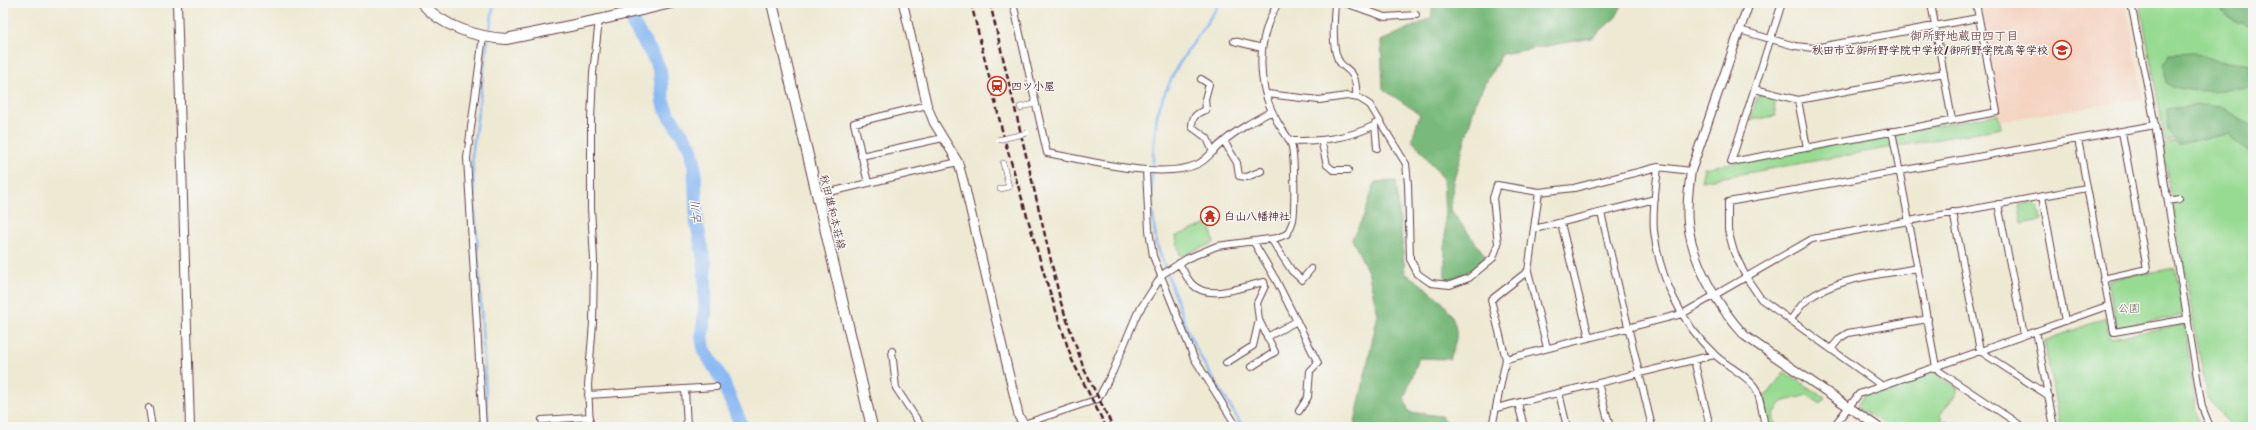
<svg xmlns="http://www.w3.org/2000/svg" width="2256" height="430" font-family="'Balsamiq Sans','Klee One',sans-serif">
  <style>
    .built { fill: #f5d3c1 }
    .green { fill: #97da92; stroke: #707c5e }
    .forest { fill: #79ba7c; stroke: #626c54 }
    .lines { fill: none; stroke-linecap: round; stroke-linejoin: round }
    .stream { stroke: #88b8f3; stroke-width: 2.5 }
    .river { stroke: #88b8f3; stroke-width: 14 }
    .pedestrian-casing { stroke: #633d44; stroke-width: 6 }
    .minor-casing { stroke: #633d44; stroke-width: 8 }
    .tertiary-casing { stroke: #633d44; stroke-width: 10 }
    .primary-casing { stroke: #633d44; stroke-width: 12 }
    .pedestrian { stroke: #fff; stroke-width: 5 }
    .minor { stroke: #fff; stroke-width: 6 }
    .tertiary { stroke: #fff; stroke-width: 8 }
    .primary { stroke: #fff; stroke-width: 10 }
    .rail { stroke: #4a1f2b; stroke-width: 2.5; stroke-dasharray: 6 3; stroke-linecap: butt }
    .pedestrian-bridge-casing { stroke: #633d44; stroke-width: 6; stroke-linecap: butt }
    .pedestrian-bridge { stroke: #fff; stroke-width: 5 }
    .labels { text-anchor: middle; stroke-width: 3; stroke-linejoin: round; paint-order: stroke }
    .poi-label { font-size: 11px; font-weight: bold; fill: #4a1f2b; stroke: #f6f6f2; text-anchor: start }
    .street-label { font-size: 11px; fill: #4a1f2b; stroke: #f6f6f2 }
    .park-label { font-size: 11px; fill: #61574a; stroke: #f6f6f2 }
    .neighbourhood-label { font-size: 12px; font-weight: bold; fill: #7a4a51; stroke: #f6f6f2 }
    .water-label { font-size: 12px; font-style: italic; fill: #5d4d67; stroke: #f6f6f2 }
  </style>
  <rect width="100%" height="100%" fill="#f6f6f2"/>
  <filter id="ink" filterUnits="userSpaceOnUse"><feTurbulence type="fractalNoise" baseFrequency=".025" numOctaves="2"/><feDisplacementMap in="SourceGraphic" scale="8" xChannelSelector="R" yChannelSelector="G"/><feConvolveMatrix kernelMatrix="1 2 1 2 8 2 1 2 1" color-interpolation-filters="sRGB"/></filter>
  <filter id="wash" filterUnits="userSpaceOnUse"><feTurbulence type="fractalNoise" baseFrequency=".012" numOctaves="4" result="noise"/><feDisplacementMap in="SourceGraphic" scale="16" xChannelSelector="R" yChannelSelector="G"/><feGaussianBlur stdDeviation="0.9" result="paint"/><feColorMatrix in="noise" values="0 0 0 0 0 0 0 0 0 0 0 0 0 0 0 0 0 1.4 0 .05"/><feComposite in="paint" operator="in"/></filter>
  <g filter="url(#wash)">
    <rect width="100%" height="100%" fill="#eee9d3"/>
    <path class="built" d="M1981,3H2126L2143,98L2001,121Z"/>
    <path class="green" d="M2140,3H2253V146L2229,127L2165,141Z
      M1760,95L1773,98L1776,116L1751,120L1756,98Z
      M1998,114L2001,128L1701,181L1704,168Z
      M2230,129L2253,148V427H2232L2207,398L2162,144Z
      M2035,202L2038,205L2041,220L2022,224L2019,205Z
      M1210,223L1214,243L1180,256L1176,236Z
      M2175,268L2184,315L2116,328L2108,280Z
      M2106,318L2110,338L2185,324L2197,419L2201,427H2060L2044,341Z
      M1932,371L1957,388V392L1940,415L1943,419L1937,427H1889L1857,407L1864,395Z
      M1784,372L1825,398L1821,404L1807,395L1782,402L1773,415L1776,427H1768L1759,391L1766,397Z"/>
    <path class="forest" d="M1433,3H1623L1616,17L1592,38L1502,54L1477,98L1453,182L1451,210L1486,257C1474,267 1461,280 1445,280V214L1443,178L1412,139L1420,114L1383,89L1381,41L1431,18Z
      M2212,3H2253V28L2227,17L2221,9Z
      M2194,53L2219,61L2253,65V89C2224,88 2193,97 2166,83L2164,65L2169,54Z
      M2200,105L2220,106L2253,126V155L2227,134L2179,144L2168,132L2167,109Z
      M1396,181L1405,273C1426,288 1459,307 1456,338C1455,345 1452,352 1450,359L1419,358L1404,399L1409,412L1441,416L1449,427H1354L1378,314L1368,272L1352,239L1364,216L1375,182Z"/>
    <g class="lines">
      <path class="stream" d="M1220,3L1177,67L1163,97L1157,115L1154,142L1151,198L1156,242L1188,332L1203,362L1243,427
        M489,34L494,3
        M488,39L472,156L488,427"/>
      <path class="river" d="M632,3L633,24L655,59L660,71L663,102L668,114L690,146L694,161L697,224L705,264V311L702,336L704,349L722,380L742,427"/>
    </g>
  </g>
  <g filter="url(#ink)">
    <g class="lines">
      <defs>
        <path id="pedestrian" d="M1021,109L1020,107L1035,104
          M1000,189L1009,187L1003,163"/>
        <path id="minor" d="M1013,3L1047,153C1087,160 1162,181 1198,164C1208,159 1214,149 1223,142C1238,129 1255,120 1272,111
          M1335,3C1334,19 1332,38 1336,54C1341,74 1358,63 1356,97
          M1345,3L1385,17L1416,15
          M1782,3L1731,162L1997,112L1976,3
          M1931,3L1952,120
          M2131,3L2155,125L2202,407L2210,427
          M1739,30L1795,46L1814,48L1978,18
          M483,36L467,158L483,427
          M1234,41L1262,48
          M1201,79L1209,84L1205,99L1206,110C1196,113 1192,117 1192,127L1207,138L1213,152
          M1755,89L1798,100L1944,73
          M1267,94L1319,100L1347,96L1359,98L1370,105L1406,164L1408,184L1410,259L1418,274L1431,283L1450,285L1469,278L1493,258L1498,244L1493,198L1497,185L1539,192L1574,188L1658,167L1691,171
          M1798,100L1807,148
          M1375,124L1377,148
          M1892,131L1936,367L1939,371L2023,427
          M2078,139L2114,332L2188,319
          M1321,140L1327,165L1333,170H1348
          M1224,141L1237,163L1239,176L1247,177L1261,171
          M1290,141C1319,141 1347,139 1373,126
          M861,156L943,138
          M1658,167C1656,188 1652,210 1654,231C1659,276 1681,323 1714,354C1726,366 1744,373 1754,386C1760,392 1763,418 1765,427
          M1146,170L1149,230L1153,256L1194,358L1237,427
          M868,183L854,123L927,105
          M1539,192L1528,271L1547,348
          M817,195L958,162
          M2042,196L2065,321
          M2168,201L2179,199
          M1998,204L2024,335
          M1953,212L1980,351L2049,396
          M1601,213L1652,427
          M1561,223L1589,337
          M1534,229L1655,199
          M1271,239L1292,271L1302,280L1311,269
          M1253,241L1276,280L1318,363L1310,371L1308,397L1299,411
          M1179,263C1183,270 1187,279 1192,284C1209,302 1244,286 1264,282L1265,286L1257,303L1259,320L1253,346L1226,363
          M2103,279L2147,269L2122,132
          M1790,321C1795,314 1801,304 1808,299C1838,277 1882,275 1918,268
          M2036,331L2054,427
          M1267,337L1297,321
          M1831,349L1840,338L1848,333L1928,319
          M892,351L896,388L922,427
          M1506,359L1682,314L1812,239L2086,188
          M1694,360L1710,427
          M1251,367L1275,352L1259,320
          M1598,383L1610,427
          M1881,385L1761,299L1746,277L1734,252L1728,230V202L2155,125
          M685,389L687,427
          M1559,393L1567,427
          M588,395L716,387
          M1518,403L1524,427
          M149,408L152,427
          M1496,408L1714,355
          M542,420L590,417
          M590,427L588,385L593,323L594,260L591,208V120L593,73L599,20
          M1015,427L1098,399L1113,371L1137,314L1163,274L1186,259L1217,246L1277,238L1287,234C1289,230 1292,225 1293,220C1295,209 1295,154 1291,144C1288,136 1281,129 1277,121C1256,84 1256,39 1278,3
          M1492,427L1506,359L1491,300L1528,271
          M1833,427L1859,394L2107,306
          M1945,427H1948"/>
        <path id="tertiary" d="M177,3L190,427
          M903,3L927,105L934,123L958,162L965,187L1019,417L1027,427
          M1749,3L1691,171C1689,187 1686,206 1688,223C1693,265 1717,305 1745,336L1878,427"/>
        <path id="primary" d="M422,3C442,27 477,37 506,39L599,20L671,3
          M772,3L872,427"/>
      </defs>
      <use href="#pedestrian" class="pedestrian-casing"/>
      <use href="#minor" class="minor-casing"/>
      <use href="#tertiary" class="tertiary-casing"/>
      <use href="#primary" class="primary-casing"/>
      <use href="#pedestrian" class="pedestrian"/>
      <use href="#minor" class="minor"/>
      <use href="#tertiary" class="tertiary"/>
      <use href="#primary" class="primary"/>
      <path class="rail" d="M971,3L1004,138L1046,280L1072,360L1106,427
        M990,3L1061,303L1084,369L1113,427"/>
      <defs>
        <path id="pedestrian-bridge" d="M998,140L1027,133"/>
      </defs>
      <use href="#pedestrian-bridge" class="pedestrian-bridge-casing"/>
      <use href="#pedestrian-bridge" class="pedestrian-bridge"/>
    </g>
  </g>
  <defs>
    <symbol id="school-ring" viewBox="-11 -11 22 22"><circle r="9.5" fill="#f6f6f2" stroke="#c8321e" stroke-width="1.5"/><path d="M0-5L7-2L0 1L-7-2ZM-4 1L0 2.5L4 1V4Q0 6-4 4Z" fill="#c8321e"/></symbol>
    <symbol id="station-ring" viewBox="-11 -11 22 22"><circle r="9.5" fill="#f6f6f2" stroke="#c8321e" stroke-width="1.5"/><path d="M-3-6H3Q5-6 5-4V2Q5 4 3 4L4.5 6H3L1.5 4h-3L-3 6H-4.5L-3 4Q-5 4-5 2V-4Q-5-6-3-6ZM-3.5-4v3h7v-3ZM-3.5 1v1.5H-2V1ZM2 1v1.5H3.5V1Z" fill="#c8321e"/></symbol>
    <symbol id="temple-ring" viewBox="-11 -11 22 22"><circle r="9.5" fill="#f6f6f2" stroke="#c8321e" stroke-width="1.5"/><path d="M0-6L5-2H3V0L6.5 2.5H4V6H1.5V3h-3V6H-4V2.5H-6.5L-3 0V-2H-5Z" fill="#c8321e"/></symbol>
  </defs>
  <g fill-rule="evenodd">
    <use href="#school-ring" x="2051" y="39" width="22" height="22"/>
    <use href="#station-ring" x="986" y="75" width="22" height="22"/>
    <use href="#temple-ring" x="1199" y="205" width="22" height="22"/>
  </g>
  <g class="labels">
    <g class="poi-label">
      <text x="2048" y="54" text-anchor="end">秋田市立御所野学院中学校/御所野学院高等学校</text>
      <text x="1011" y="90">四ツ小屋</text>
      <text x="1224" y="220">白山八幡神社</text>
    </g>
    <g class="street-label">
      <text transform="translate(833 212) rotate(76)" y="4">秋田雄和本荘線</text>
    </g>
    <g class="park-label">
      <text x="2129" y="312">公園</text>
    </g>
    <g class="neighbourhood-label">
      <text x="1964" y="40">御所野地蔵田四丁目</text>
    </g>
    <g class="water-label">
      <text transform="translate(696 213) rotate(-94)" y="4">古川</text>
    </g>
  </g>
  <rect width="2256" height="430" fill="none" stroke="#f6f6f2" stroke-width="16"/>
</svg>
